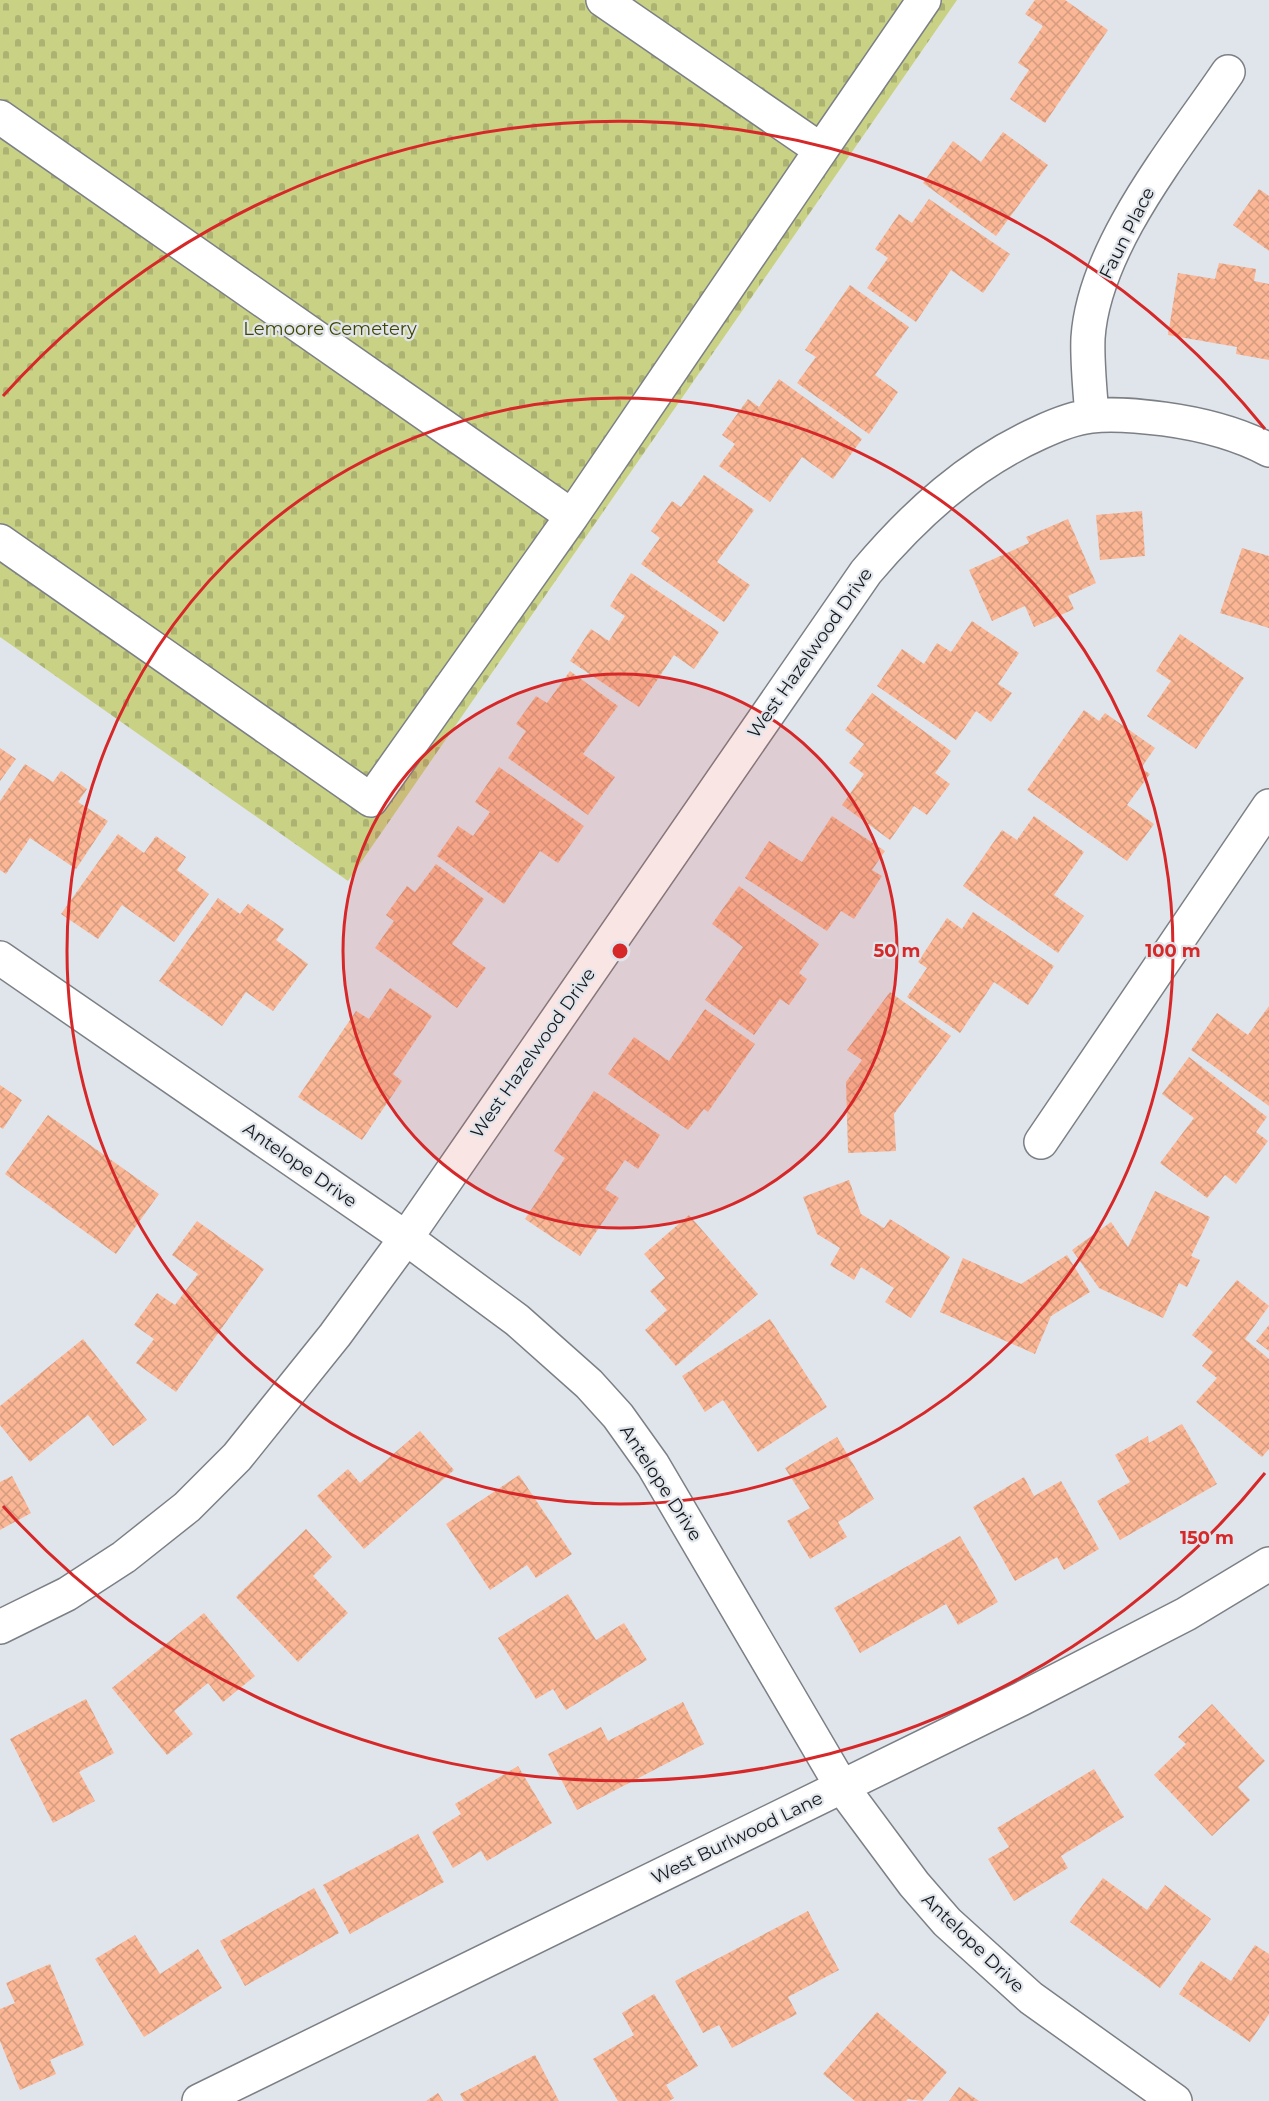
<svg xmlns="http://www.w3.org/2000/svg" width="1269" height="2101" font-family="Montserrat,sans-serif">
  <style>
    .cemetery { fill: url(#cemetery-stones) }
    .building { fill: url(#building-cross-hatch) }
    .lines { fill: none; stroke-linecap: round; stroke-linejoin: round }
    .minor-casing { stroke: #7c8086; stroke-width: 36 }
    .minor { stroke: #fff; stroke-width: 33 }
    .ring { fill: none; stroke: #d62828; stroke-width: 3 }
    .labels { text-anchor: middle; stroke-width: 4.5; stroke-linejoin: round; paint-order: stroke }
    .street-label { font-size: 18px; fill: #17181b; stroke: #e0e5ec }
    .park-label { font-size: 18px; fill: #424600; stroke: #e0e5ec }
    .centre { fill: #d62828; stroke: #e0e5ec; stroke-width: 3 }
    .ring-label { font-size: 18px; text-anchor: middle; font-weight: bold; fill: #d62828; stroke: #e0e5ec; stroke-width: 4.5; stroke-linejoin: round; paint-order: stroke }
  </style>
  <defs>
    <pattern id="cemetery-stones" width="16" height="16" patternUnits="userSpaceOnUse" patternTransform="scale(1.5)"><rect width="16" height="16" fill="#c9d185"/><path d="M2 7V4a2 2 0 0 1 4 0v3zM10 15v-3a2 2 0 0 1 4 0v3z" fill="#acb372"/></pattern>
    <pattern id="building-cross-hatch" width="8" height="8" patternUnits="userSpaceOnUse" patternTransform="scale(1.5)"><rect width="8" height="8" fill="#fab695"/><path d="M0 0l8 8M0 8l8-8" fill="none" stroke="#d69c80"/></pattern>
  </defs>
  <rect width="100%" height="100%" fill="#e0e5ec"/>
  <path class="cemetery" d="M0,0H957L348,881L0,637Z"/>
  <path class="building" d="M1035,0H1065L1108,30L1045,123L1010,99L1029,70L1018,63L1043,26L1025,14Z
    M1003,132L1048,165L996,236L923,183L953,141L981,162Z
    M1259,189L1269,196V251L1233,225Z
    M929,199L1010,254L983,293L951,270L916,322L867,288L888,258L875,249L899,214L912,223Z
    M1219,263L1256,269L1254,281L1269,284V360L1236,354L1237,347L1168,335L1178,273L1215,279Z
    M850,285L909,327L875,375L898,392L869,434L797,383L816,357L805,350Z
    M779,379L862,439L833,479L802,457L770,502L719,466L735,444L722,435L748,399L759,407Z
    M704,475L754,510L717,562L750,585L724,622L641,564L660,538L651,531L672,501L681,507Z
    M1142,511L1145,556L1100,560L1096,515Z
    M1068,519L1096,583L1068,596L1074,609L1034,627L1025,606L992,621L969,570L1029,543L1026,537Z
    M1242,548L1269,556V628L1220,613Z
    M631,573L719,632L694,669L674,655L639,707L570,661L591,629L609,641L625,616L610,606Z
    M972,621L1019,653L998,684L1012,693L991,722L976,711L956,740L877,686L902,649L924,664L937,643L951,652Z
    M1180,634L1244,678L1196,749L1147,716L1171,681L1156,671Z
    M570,671L618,706L583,754L615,777L588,815L508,758L526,731L516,724L536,696L547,703Z
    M872,693L951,751L935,773L950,784L927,815L914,806L890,840L842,805L864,774L849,763L864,744L845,730Z
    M1084,710L1099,721L1105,713L1155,748L1141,768L1150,774L1127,805L1154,824L1127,861L1027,790Z
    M0,748L16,759L0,781Z
    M25,764L53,782L61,771L87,789L78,802L108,821L76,869L30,838L6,874L0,870V801Z
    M499,767L584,826L558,863L540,851L504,904L437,856L458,826L473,836L490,812L475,802Z
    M832,816L885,851L872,870L882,876L854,919L841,911L827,931L745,878L769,841L802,862Z
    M1034,816L1084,852L1054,895L1084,916L1058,953L963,886L1002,830L1017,840Z
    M118,834L144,853L156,836L186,857L177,870L209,894L174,942L122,905L98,939L61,914Z
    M436,864L484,899L452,944L486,968L457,1008L375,948L394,921L386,915L407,886L415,892Z
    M739,886L819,944L799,973L807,979L789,1005L780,999L754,1035L705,1000L743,947L712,924Z
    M218,898L240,914L248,904L284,929L276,940L308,964L273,1011L246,992L222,1026L159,981Z
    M973,912L1054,966L1028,1005L994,982L960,1033L907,997L927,968L918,962L947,918L962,929Z
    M390,988L432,1016L393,1074L402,1081L362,1140L298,1097L356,1011L369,1019Z
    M890,992L951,1036L894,1114L896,1151L848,1153L846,1082L862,1060L847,1050Z
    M1269,1006V1106L1191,1050L1217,1013L1248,1035Z
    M705,1009L755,1044L708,1112L704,1109L688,1130L608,1074L634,1037L669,1061Z
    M1189,1057L1267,1117L1256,1132L1268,1141L1236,1184L1225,1175L1207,1198L1160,1163L1194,1118L1162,1094Z
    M0,1085L22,1100L3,1129L0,1127Z
    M594,1091L660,1135L638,1169L625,1160L605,1189L619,1198L580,1256L525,1219L565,1158L554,1151Z
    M48,1115L159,1194L116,1254L5,1174Z
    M849,1180L861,1214L884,1228L890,1219L950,1257L911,1318L885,1302L894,1288L861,1267L854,1280L830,1265L840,1248L817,1234L803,1197Z
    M1155,1191L1210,1217L1191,1256L1200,1260L1187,1287L1179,1283L1163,1318L1099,1288L1072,1250L1111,1222L1128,1247Z
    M689,1215L758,1294L676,1366L645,1330L667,1310L650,1291L665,1278L644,1254Z
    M197,1221L264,1269L176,1392L136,1363L154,1339L134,1325L157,1293L175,1305L198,1274L172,1255Z
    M1067,1255L1090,1292L1051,1316L1035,1354L940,1312L963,1258L1021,1284Z
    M1237,1280L1269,1306L1245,1339L1269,1359V1449L1262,1457L1196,1402L1217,1378L1202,1366L1213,1352L1192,1335Z
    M770,1319L827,1407L758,1452L723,1400L705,1412L682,1376Z
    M1269,1325V1351L1256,1341Z
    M83,1339L147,1420L113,1446L88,1415L30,1462L0,1425V1406Z
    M1182,1424L1217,1484L1120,1540L1097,1501L1130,1482L1115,1455L1148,1436L1149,1443Z
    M420,1431L454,1470L364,1549L317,1496L348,1469L360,1483Z
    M837,1437L874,1499L838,1522L847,1537L810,1559L787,1521L810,1508L785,1468Z
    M519,1475L572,1554L536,1578L527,1565L490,1590L446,1524Z
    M12,1476L31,1513L0,1530V1482Z
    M1024,1477L1034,1496L1061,1481L1099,1549L1064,1570L1057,1557L1015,1581L973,1507Z
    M306,1529L332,1557L313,1576L348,1613L298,1662L236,1597Z
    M960,1536L998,1602L958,1625L946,1604L860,1653L834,1608Z
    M568,1594L596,1640L624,1623L647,1660L566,1710L553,1689L536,1699L498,1638Z
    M204,1613L255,1676L223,1702L208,1683L174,1711L193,1734L167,1755L112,1688Z
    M86,1699L114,1753L79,1772L95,1801L53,1823L10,1739Z
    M683,1702L704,1744L577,1810L548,1754L601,1727L608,1741Z
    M1212,1704L1265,1761L1238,1787L1250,1800L1212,1836L1154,1775L1186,1744L1178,1737Z
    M518,1766L552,1823L487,1861L481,1851L453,1868L432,1832L461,1814L455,1804Z
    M1094,1769L1124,1817L1061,1856L1068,1868L1014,1901L988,1859L1009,1847L997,1828Z
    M418,1834L444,1882L350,1934L323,1885Z
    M1103,1878L1147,1910L1165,1885L1211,1919L1160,1988L1070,1922Z
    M314,1888L339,1933L245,1986L220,1941Z
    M808,1911L839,1970L788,1997L797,2014L732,2048L719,2025L703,2033L675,1981Z
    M135,1935L160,1974L198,1949L222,1988L144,2037L95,1959Z
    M1255,1945L1269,1954V2014L1250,2042L1179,1994L1201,1961L1231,1981Z
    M50,1964L84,2045L50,2060L56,2074L20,2090L0,2041V2009L15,2003L6,1983Z
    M654,1994L698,2066L666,2085L674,2098L669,2101H618L593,2059L634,2035L622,2013Z
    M877,2012L947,2072L922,2101L908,2099L906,2101H855L823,2074Z
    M535,2055L559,2101H464L460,2094Z
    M959,2087L979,2101H949Z
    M438,2093L443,2101H426Z"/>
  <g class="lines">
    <defs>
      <path id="minor" d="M603,0L821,150L924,0
        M0,117L572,516L821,150
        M1092,416C1090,390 1087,363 1088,338C1094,246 1178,146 1228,72
        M0,541L371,800L572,516
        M0,958L406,1238L517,1320L589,1384L618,1416L653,1465L842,1787L914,1884L947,1922L1031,1998L1175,2101
        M1041,1142L1269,806
        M0,1627L67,1594L124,1557L187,1507L237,1457L335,1335L406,1238L866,572C915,514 970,464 1039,433C1056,425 1073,418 1091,416C1115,413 1141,416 1164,419C1201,424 1237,433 1269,450
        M199,2101L1021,1699L1186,1614L1269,1564"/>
    </defs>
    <use href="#minor" class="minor-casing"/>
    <use href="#minor" class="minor"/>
  </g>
  <circle cx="620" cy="951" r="277" fill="#d62828" fill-opacity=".12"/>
  <g class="ring">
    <circle cx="620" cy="951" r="277"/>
    <circle cx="620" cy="951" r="553"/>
    <path d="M1265 1473A830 830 0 0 1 3 1506M3 396A830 830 0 0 1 1265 429"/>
  </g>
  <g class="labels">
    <g class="street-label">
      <text transform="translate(1127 233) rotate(-63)" y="6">Faun Place</text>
      <text transform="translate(810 653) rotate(-55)" y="6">West Hazelwood Drive</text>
      <text transform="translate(533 1053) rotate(-55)" y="6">West Hazelwood Drive</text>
      <text transform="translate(300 1165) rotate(35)" y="6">Antelope Drive</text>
      <text transform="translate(661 1483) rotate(57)" y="6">Antelope Drive</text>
      <text transform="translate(737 1838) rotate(-26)" y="6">West Burlwood Lane</text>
      <text transform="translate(973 1943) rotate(44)" y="6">Antelope Drive</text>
    </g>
    <g class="park-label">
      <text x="330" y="335">Lemoore Cemetery</text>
    </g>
  </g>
  <circle cx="620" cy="951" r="9" class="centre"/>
  <g class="ring-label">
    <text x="897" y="957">50 m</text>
    <text x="1173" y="957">100 m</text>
    <text x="1207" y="1544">150 m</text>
  </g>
</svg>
